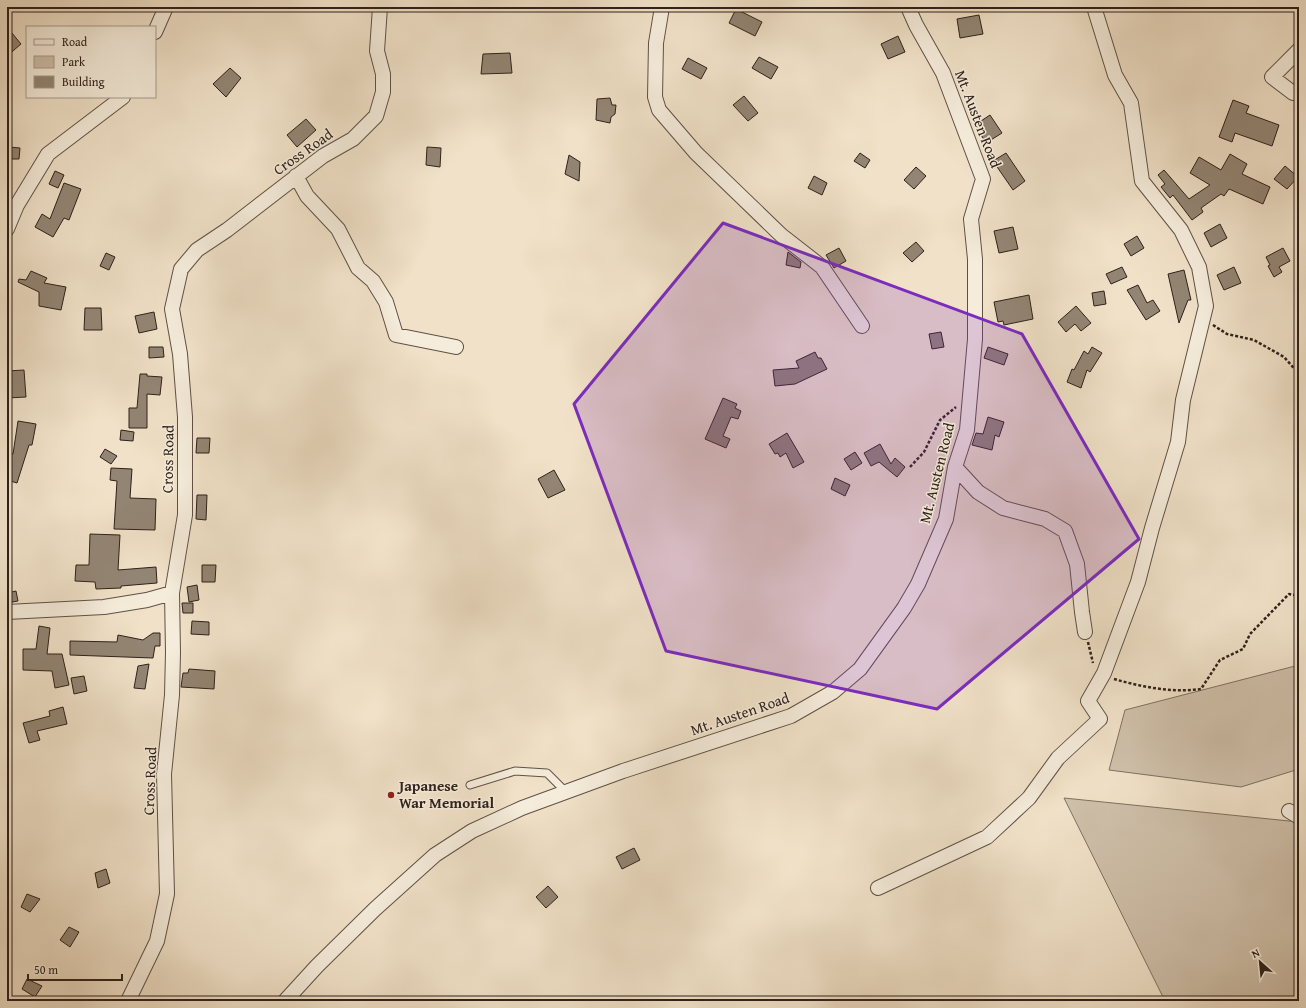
<svg xmlns="http://www.w3.org/2000/svg" width="1306" height="1008" font-family="'Gentium Book Plus',serif">
  <style>
    .green { fill: #cfc0aa; stroke: #7f7062 }
    .building { fill: #938574; stroke: #2f211a }
    .lines { fill: none; stroke-linecap: round; stroke-linejoin: round }
    .service-casing { stroke: #5f5146; stroke-width: 9 }
    .minor-casing { stroke: #5f5146; stroke-width: 16 }
    .path { stroke: #2f211a; stroke-width: 2.5; stroke-dasharray: 3 2; stroke-linecap: butt }
    .service { stroke: #f5ecdb; stroke-width: 7 }
    .minor { stroke: #f5ecdb; stroke-width: 14 }
    .marked { fill: #7b2cbf; fill-opacity: 0.2; stroke: #7b2cbf; stroke-width: 3; stroke-linejoin: round }
    .poi-dot { fill: #8f2418; stroke: #f5ecdb; stroke-width: 1.5 }
    .labels { text-anchor: middle; stroke-width: 3; stroke-linejoin: round; paint-order: stroke }
    .street-label { font-size: 15px; fill: #2f211a; stroke: #f5ecdb }
    .poi-label { font-size: 15px; font-weight: bold; fill: #2f211a; stroke: #f5ecdb; text-anchor: start }
  </style>
  <rect width="100%" height="100%" fill="#f0e1c8"/>
  <filter id="stains"><feTurbulence type="fractalNoise" baseFrequency=".005" numOctaves="4"/><feColorMatrix values="0 0 0 0 .2 0 0 0 0 .09 0 0 0 0 .02 0 0 0 .5 -.17"/></filter>
  <radialGradient id="worn" r=".72"><stop offset=".6" stop-color="#630" stop-opacity="0"/><stop offset="1" stop-color="#630" stop-opacity=".3"/></radialGradient>
  <path class="green" d="M1299,665V769L1241,787L1109,770L1125,710Z
    M1064,798L1299,822V1001H1165Z"/>
  <path class="building" d="M736,9L762,22L755,36L729,23Z
    M979,15L983,34L960,38L957,19Z
    M7,27L21,44L7,56Z
    M898,36L905,52L888,59L881,44Z
    M510,53L512,73L481,74L483,54Z
    M759,57L778,67L771,79L752,68Z
    M688,58L707,68L701,79L682,69Z
    M230,68L241,78L226,97L213,84Z
    M744,96L758,113L748,121L733,105Z
    M610,98L612,105H616L615,114L611,117L610,123L596,120L597,99Z
    M1233,100L1249,106L1246,113L1279,125L1272,146L1235,133L1232,142L1219,137Z
    M990,115L1002,133L986,143L975,125Z
    M306,119L316,130L297,147L287,135Z
    M9,147L20,148L19,159H8Z
    M427,147L441,148L440,167L426,165Z
    M860,153L870,160L865,168L854,161Z
    M1006,153L1025,181L1013,190L993,161Z
    M1230,154L1247,164L1242,174L1270,187L1263,204L1229,189L1224,196L1221,194L1201,208L1203,212L1192,220L1173,195L1170,198L1161,187L1165,184L1158,175L1164,170L1189,199L1210,185L1190,173L1199,157L1221,170Z
    M569,155L580,162L579,181L565,174Z
    M1285,166L1298,177L1287,189L1274,179Z
    M916,167L926,176L914,189L904,180Z
    M55,171L64,175L58,188L49,184Z
    M814,176L827,183L822,195L808,188Z
    M64,183L81,189L69,220L64,218L53,237L35,227L42,214L50,219Z
    M1220,224L1227,238L1211,247L1204,233Z
    M1013,227L1018,249L999,253L994,231Z
    M1137,236L1144,248L1131,256L1124,244Z
    M916,242L924,251L912,262L903,253Z
    M839,248L846,261L834,268L826,255Z
    M1283,248L1290,261L1279,267L1282,272L1274,277L1268,266L1270,265L1266,257Z
    M788,252L801,262L800,268L786,265Z
    M106,253L115,257L109,270L100,266Z
    M1122,267L1127,277L1111,284L1106,274Z
    M1234,267L1241,283L1224,290L1217,275Z
    M1184,270L1191,300H1188L1179,323L1168,274Z
    M31,271L47,278L44,283L66,287L61,310L39,306V292L18,282L19,279L26,280Z
    M1138,285L1147,303L1153,300L1160,311L1146,320L1127,290Z
    M1104,291L1106,304L1094,306L1092,293Z
    M1029,295L1033,319L1004,325L1003,321L998,322L994,302Z
    M1076,306L1091,323L1081,331L1075,324L1066,332L1058,322Z
    M85,308H101L102,330H84Z
    M154,312L157,329L139,333L135,316Z
    M941,332L944,347L932,349L929,334Z
    M149,347H163L164,357L149,358Z
    M988,347L1008,354L1004,365L984,358Z
    M1092,347L1102,353L1090,372L1087,370L1081,388L1067,382L1072,369L1074,370L1084,351L1088,354Z
    M815,352L818,358H821L827,369L795,384L775,386L773,370L799,368L796,361Z
    M24,370L26,397L7,398V371Z
    M140,374H147V376L162,377L160,395L147,394V428H129V408H137Z
    M723,398L737,404L735,408L741,411L738,419L731,417L723,436L730,439L726,448L705,439Z
    M988,417L1004,422L999,437L995,435L992,450L972,445L976,433L983,434Z
    M18,421L36,424L32,445H29L17,483L7,480V452L13,454Z
    M121,430L134,432L133,441L120,440Z
    M787,433L804,462L793,468L786,453L780,457L778,453L775,454L769,444Z
    M197,438H210L209,453H196Z
    M880,444L891,464L895,458L905,467L897,477L879,462L871,466L864,453Z
    M105,449L117,456L111,464L100,457Z
    M855,452L862,463L851,470L844,459Z
    M111,468L132,469L130,498L156,499L155,530L114,529L117,481L110,480Z
    M554,470L565,490L548,498L538,479Z
    M835,478L850,485L845,496L831,489Z
    M197,495H207L206,520L196,519Z
    M90,534L120,535L118,570L156,567L157,583L121,586V588L96,589L95,582L75,581L76,565H89Z
    M202,565H216L215,582H202Z
    M197,585L199,600L189,602L187,587Z
    M16,591L18,601L7,603V593Z
    M182,603H193V613H183Z
    M192,621L209,622V635L191,634Z
    M39,626L50,628L47,654H62L69,685L55,688L52,671L23,670V649H36Z
    M153,633H160V646H155L153,658L70,655V641L117,642L118,635L143,640Z
    M149,664L145,689L134,688L138,666Z
    M189,669L215,671L214,689L181,687L183,673H188Z
    M84,676L87,691L74,694L71,678Z
    M63,707L67,724L37,731L40,740L29,743L23,723L50,716L49,711Z
    M634,848L640,860L622,869L616,857Z
    M106,869L110,883L98,888L95,873Z
    M548,886L558,897L546,908L536,897Z
    M27,894L40,899L30,912L21,907Z
    M69,927L79,932L70,947L60,940Z
    M27,979L42,986L35,997L22,989Z"/>
  <g class="lines">
    <defs>
      <path id="service" d="M470,785L515,771L547,773L566,792"/>
      <path id="minor" d="M662,7L656,43L655,97L659,110L696,153L781,235L822,267L862,326
        M155,32L166,7
        M1293,93L1272,77L1299,50
        M296,176L307,196L338,229L358,268L373,281L386,302L396,335L456,347
        M7,229L17,205L48,154L123,97
        M955,467L978,492L1003,508L1045,519L1065,531L1077,564L1082,612L1085,632
        M7,612L104,607L147,600L172,593
        M1289,811L1299,817
        M878,888L987,837L1029,798L1058,758L1100,719L1088,701L1104,673L1138,582L1152,528L1178,442L1183,400L1206,306L1199,267L1181,230L1142,181L1131,103L1115,75L1094,7
        M128,1001L157,941L167,894L164,774L172,695L173,653L172,593L185,515V417L180,354L172,309L181,269L197,250L227,230L323,156L353,139L376,116L383,92V74L377,51L380,7
        M285,1001L317,966L375,909L435,855L472,831L522,808L623,771L791,716L833,692L860,669L904,608L918,584L946,519L955,467L967,430L975,339V259L971,219L983,179L943,73L916,25L908,7"/>
    </defs>
    <use href="#service" class="service-casing"/>
    <use href="#minor" class="minor-casing"/>
    <path class="path" d="M1213,325L1227,334L1254,340L1284,357L1299,374
      M910,467L924,452L940,420L956,407
      M1088,642L1093,663
      M1114,679C1142,687 1172,693 1201,689L1220,660L1243,649L1250,634L1289,594L1299,596"/>
    <use href="#service" class="service"/>
    <use href="#minor" class="minor"/>
  </g>
  <path class="marked" d="M723,223L1022,334L1139,539L937,709L666,651L574,404Z"/>
  <circle class="poi-dot" cx="391" cy="795" r="4"/>
  <g class="labels">
    <g class="street-label">
      <text transform="translate(978 119) rotate(69)" y="5">Mt. Austen Road</text>
      <text transform="translate(303 152) rotate(-35)" y="5">Cross Road</text>
      <text transform="translate(168 459) rotate(-89)" y="5">Cross Road</text>
      <text transform="translate(937 473) rotate(-76)" y="5">Mt. Austen Road</text>
      <text transform="translate(740 714) rotate(-19)" y="5">Mt. Austen Road</text>
      <text transform="translate(150 781) rotate(-88)" y="5">Cross Road</text>
    </g>
    <g class="poi-label">
      <text x="399" y="791">Japanese<tspan x="399" dy="17">War Memorial</tspan></text>
    </g>
  </g>
  <rect width="1306" height="1008" fill="none" stroke="#f0e1c8" stroke-width="24"/>
  <rect x="8" y="8" width="1290" height="992" fill="none" stroke="#2f211a" stroke-width="2"/>
  <rect x="12" y="12" width="1282" height="984" fill="none" stroke="#2f211a"/>
  <rect x="26" y="26" width="130" height="72" fill="#f5ecdb" stroke="#a69b8e"/>
  <rect x="34" y="39" width="20" height="6" fill="#f5ecdb" stroke="#a69b8e"/>
  <text x="62" y="46" font-size="12" fill="#2f211a">Road</text>
  <rect x="34" y="56" width="20" height="12" fill="#cfc0aa" stroke="#a69b8e"/>
  <text x="62" y="66" font-size="12" fill="#2f211a">Park</text>
  <rect x="34" y="76" width="20" height="12" fill="#938574" stroke="#a69b8e"/>
  <text x="62" y="86" font-size="12" fill="#2f211a">Building</text>
  <g transform="translate(1260 962) rotate(333)" stroke="#f5ecdb" stroke-width="3" paint-order="stroke">
  <path d="M0-3L7 15L0 10L-7 15Z" fill="#2f211a"/>
  <text y="-6" font-size="11" font-weight="bold" text-anchor="middle" fill="#2f211a">N</text>
  </g>
  <path d="M28 974v6h94v-6" fill="none" stroke="#2f211a" stroke-width="2"/>
  <text x="34" y="974" font-size="12" fill="#2f211a" stroke="#f5ecdb" stroke-width="3" paint-order="stroke">50 m</text>
  <rect width="100%" height="100%" filter="url(#stains)"/>
  <rect width="100%" height="100%" fill="url(#worn)"/>
</svg>
